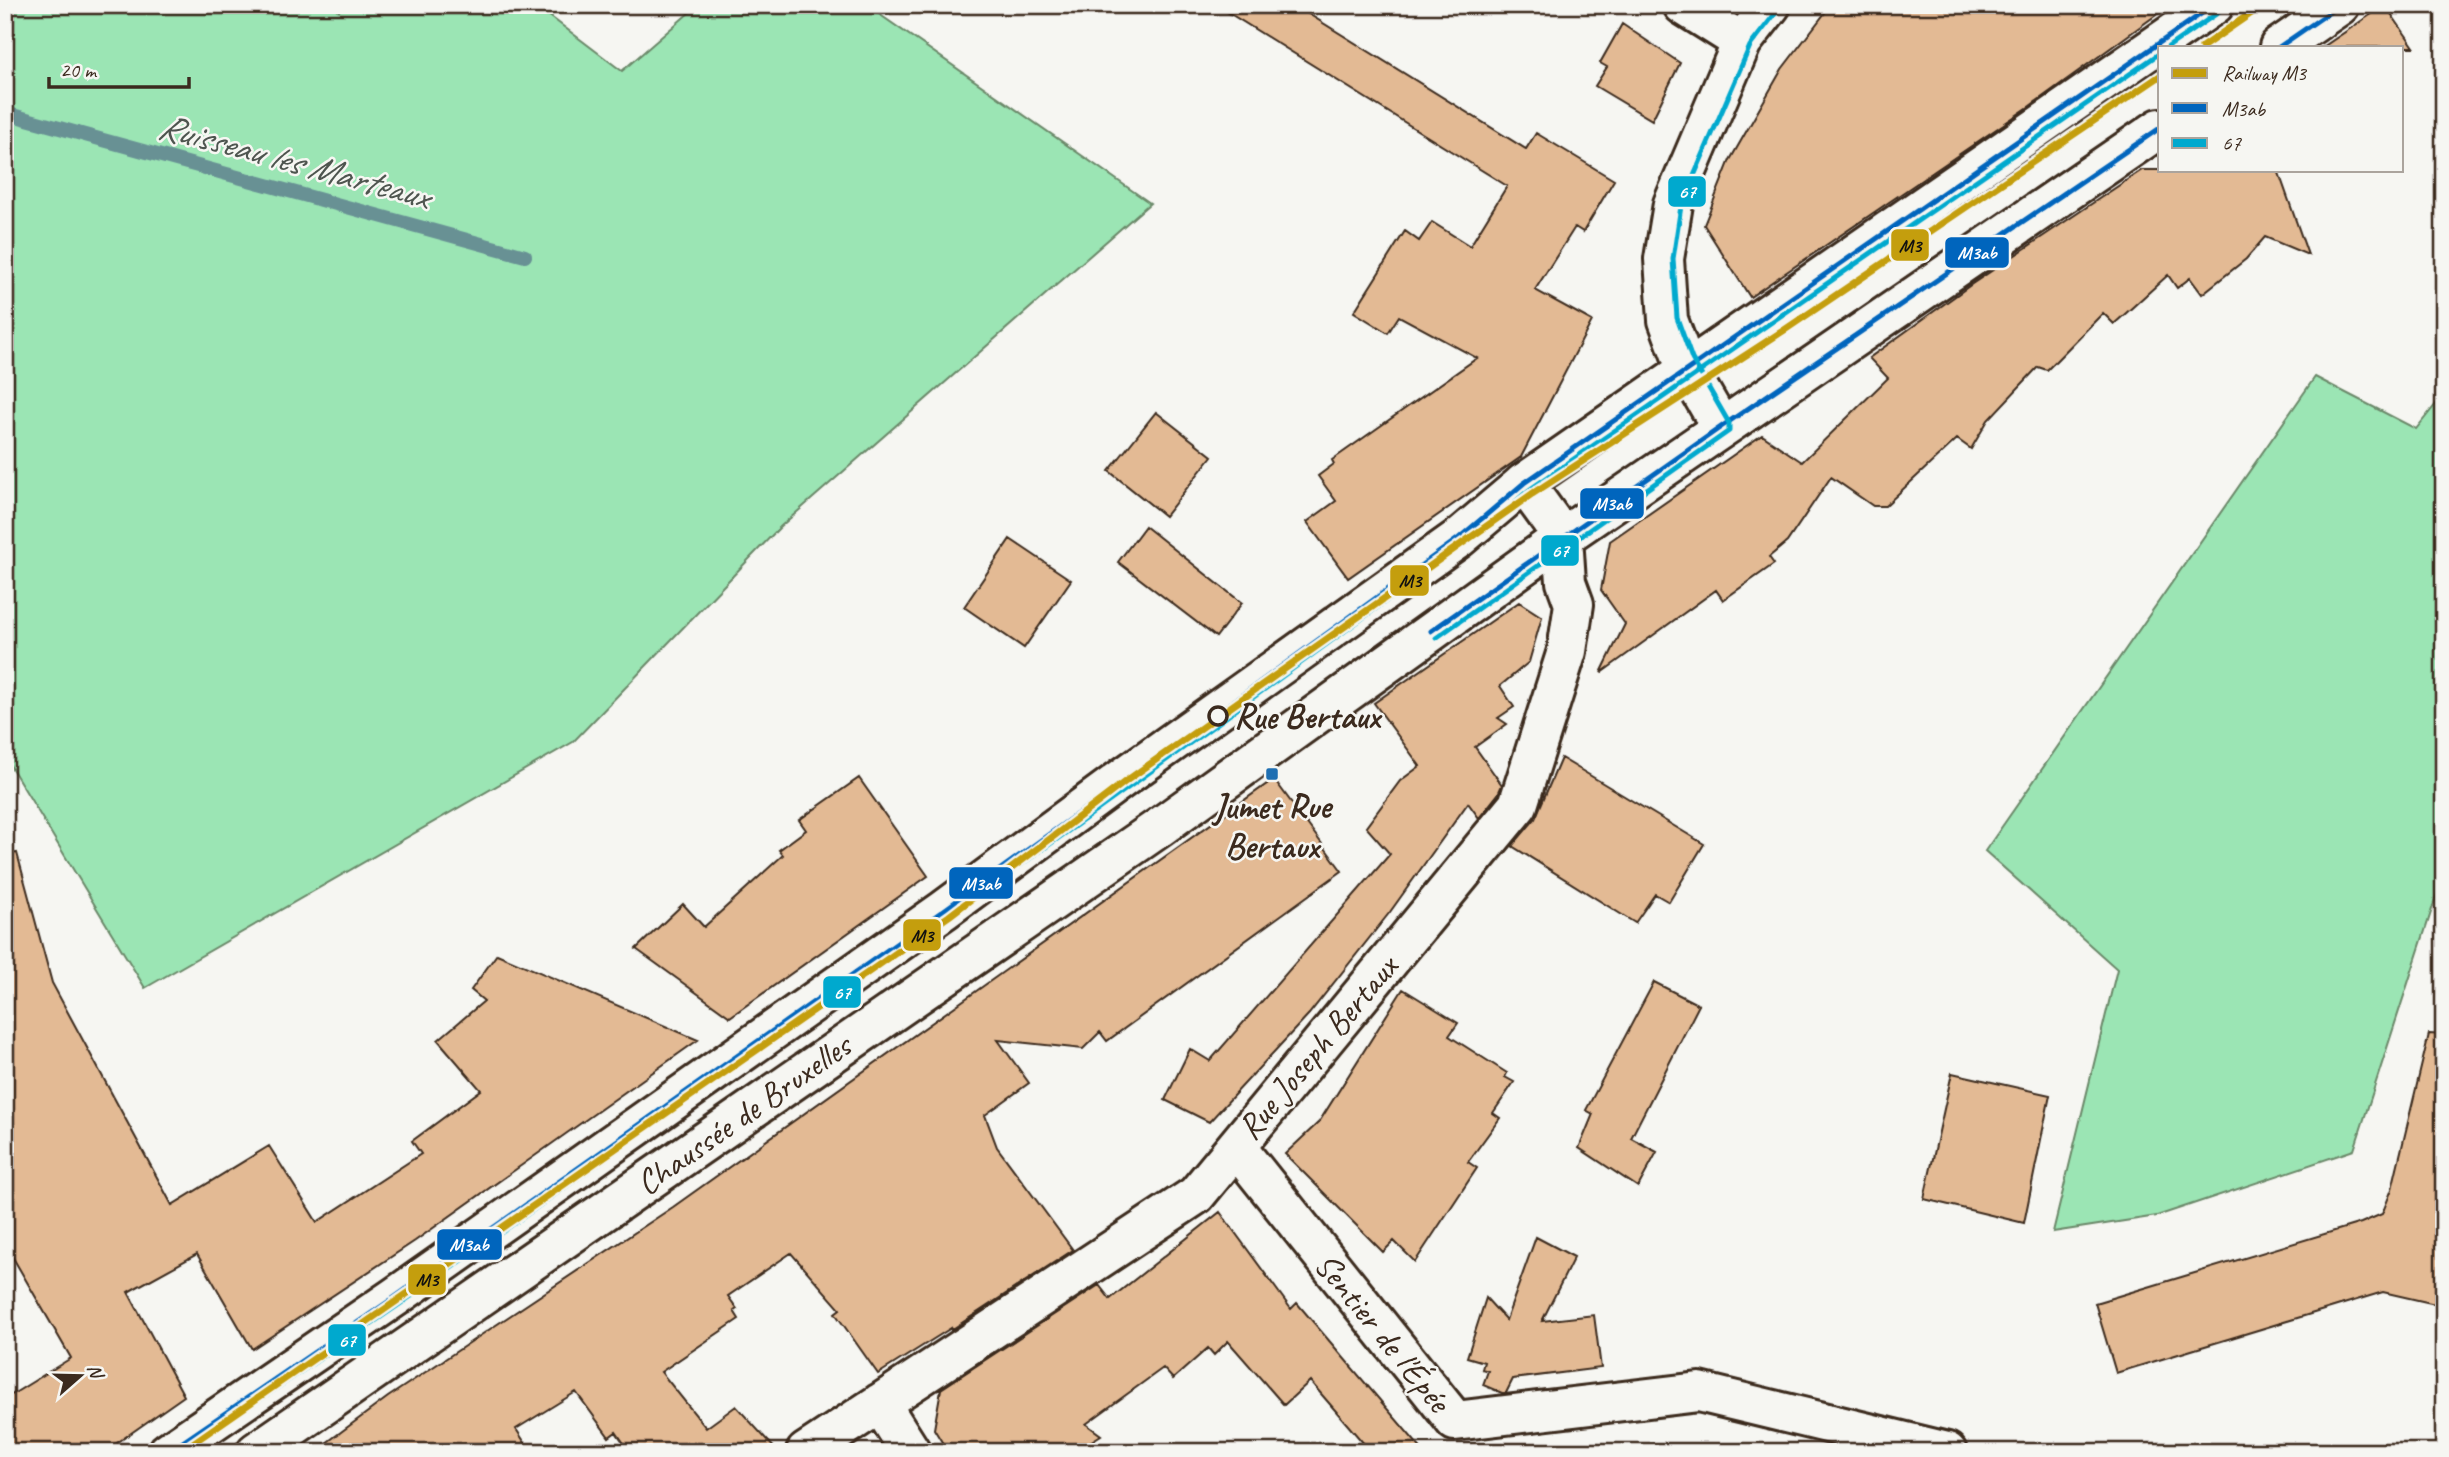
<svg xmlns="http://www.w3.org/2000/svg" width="2449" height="1457" font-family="Caveat,sans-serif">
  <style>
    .green { fill: #9be5b4; stroke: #6b8869; stroke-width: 2 }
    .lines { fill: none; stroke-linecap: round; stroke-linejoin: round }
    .stream { stroke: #689194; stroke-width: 14 }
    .building { fill: #e3ba94; stroke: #3b2a1e; stroke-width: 2 }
    .minor-casing { stroke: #3b2a1e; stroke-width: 44 }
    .primary-casing { stroke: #3b2a1e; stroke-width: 44 }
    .minor { stroke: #f6f6f2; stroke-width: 38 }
    .primary { stroke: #f6f6f2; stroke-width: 38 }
    .bus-1-casing { stroke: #f6f6f2; stroke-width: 10 }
    .bus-2-casing { stroke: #f6f6f2; stroke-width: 10 }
    .bus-1 { stroke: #0065bd; stroke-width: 5 }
    .bus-2 { stroke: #00a9ce; stroke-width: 5 }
    .rail-1-casing { stroke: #f6f6f2; stroke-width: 12 }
    .rail-1 { stroke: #c49e0d; stroke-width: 7 }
    .stop-dot { fill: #f6f6f2; stroke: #3b2a1e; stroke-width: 3.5 }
    .poi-dot { fill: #1f6fb2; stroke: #f6f6f2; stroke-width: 2.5 }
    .labels { text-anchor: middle; stroke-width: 5; stroke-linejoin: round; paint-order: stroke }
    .stop-label { font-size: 35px; font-weight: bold; fill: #3b2a1e; stroke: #f6f6f2; text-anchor: start }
    .poi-label { font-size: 35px; font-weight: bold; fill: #3b2a1e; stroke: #f6f6f2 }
    .street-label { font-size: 35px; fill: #3b2a1e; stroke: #f6f6f2 }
    .water-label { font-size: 37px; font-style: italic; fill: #4e554f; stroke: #f6f6f2 }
    .line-badge { stroke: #f6f6f2; stroke-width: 2.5 }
    .badge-label { font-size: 19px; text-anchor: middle; font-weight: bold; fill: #fff }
    .pale-badge-label { font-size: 19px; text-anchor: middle; font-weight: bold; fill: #111 }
  </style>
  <rect width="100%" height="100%" fill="#f6f6f2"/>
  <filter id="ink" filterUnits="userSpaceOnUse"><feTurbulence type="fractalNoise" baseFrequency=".0143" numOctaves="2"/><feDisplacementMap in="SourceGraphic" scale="14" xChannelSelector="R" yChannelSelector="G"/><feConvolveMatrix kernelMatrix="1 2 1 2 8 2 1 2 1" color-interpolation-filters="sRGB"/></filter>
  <g filter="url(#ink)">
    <path class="green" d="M5,5H330L339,11L343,5H535L622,71L698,5H866L1150,203L780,527L573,742L145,988L5,757Z
      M2315,377L2416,429L2444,394V872L2354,1150L2157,1216L2053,1232L2117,969L1985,851Z"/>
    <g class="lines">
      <path class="stream" d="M5,113L525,256"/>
    </g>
    <path class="building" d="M1216,5H1294L1526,149L1536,133L1614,180L1583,232L1575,227L1535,290L1592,321L1521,457L1348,578L1307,522L1336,501L1318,476L1334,464L1332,460L1477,358L1399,316L1388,333L1354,312L1405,231L1419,241L1432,222L1470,246L1507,186Z
      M1831,5H2170L2030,106L1750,297L1704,225L1730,160L1782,69Z
      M2385,5L2414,47H2323Z
      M1622,24L1680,63L1652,120L1595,86L1607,67L1600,63Z
      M2142,170H2278L2308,255L2265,237L2246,259L2202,294L2190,278L2177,288L2168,275L2114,324L2103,313L2047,370L2038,367L1988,420L1971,449L1957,439L1885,506H1873L1831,477L1787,542L1769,557L1774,564L1723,600L1716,590L1601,673L1625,624L1601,590L1610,541L1762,435L1802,462L1888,378L1869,358L1972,284Z
      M1156,412L1212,456L1165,516L1109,471Z
      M1145,526L1242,603L1216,637L1118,562Z
      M1010,539L1071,580L1024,648L964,607Z
      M1519,602L1542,617L1529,662L1500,686L1514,707L1498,718L1507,724L1475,747L1502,785L1498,794L1479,818L1468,803L1390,912L1309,1014L1209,1122L1165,1100L1190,1049L1210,1061L1390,854L1366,827L1400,781L1420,766L1374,703Z
      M1561,758L1704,844L1669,902L1655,894L1635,923L1512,846L1535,819Z
      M859,778L928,876L730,1017L636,949L683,904L704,927L783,855L779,850L806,830L799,820Z
      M1274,779L1342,871L1107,1041L1100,1032L1083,1049L998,1040L1029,1083L985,1115L997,1147L1073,1250L951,1330V1328L878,1374L835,1313L840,1309L791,1253L728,1296L737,1309L734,1311L739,1319L661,1372L706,1428L736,1406L778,1452H630L616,1432L609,1437L576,1392L516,1429L531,1452H314L388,1397L673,1207Z
      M17,853L52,983L172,1205L269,1146L317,1222L421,1154L412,1141L481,1090L438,1040L484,1001L471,990L497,954L698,1040L415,1241L252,1349L197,1254L128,1292L184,1396L104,1452H5V1399L71,1358L5,1244V855Z
      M1654,982L1699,1005L1631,1138L1657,1152L1638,1187L1579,1148L1593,1114L1586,1110Z
      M1403,989L1458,1023L1449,1036L1507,1073L1505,1077L1514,1082L1493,1113L1500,1118L1468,1162L1477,1168L1415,1262L1394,1241L1383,1252L1285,1154L1319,1122Z
      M2429,1034L2444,1035V1306L2383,1292L2116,1373L2095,1303L2361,1223L2382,1214L2392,1189Z
      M1952,1073L2050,1095L2024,1223L1924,1199Z
      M1220,1212L1291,1309L1297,1303L1424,1452H1371L1310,1381L1284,1405L1228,1341L1214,1355L1208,1348L1173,1379L1163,1368L1086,1424L1101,1435L1074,1452H948L934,1429L941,1389L1099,1285L1110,1299Z
      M1536,1237L1574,1257L1542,1321L1594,1315L1601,1368L1513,1379L1506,1393H1502L1483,1385L1488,1371L1482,1369L1484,1362L1467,1357L1486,1298L1506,1320Z"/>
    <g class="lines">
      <defs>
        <path id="minor" d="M1683,5L1742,42
          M1721,427L1684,363L1668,320L1664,259L1673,204L1742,42L1771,5
          M1236,1147L1455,1421L1699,1392L1947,1452
          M880,1403L911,1452
          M806,1452L1196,1195L1518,805L1567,651L1574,604L1566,582L1563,537L1524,483"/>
        <path id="primary" d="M2279,47L2340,5
          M168,1452L395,1297L944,910L1124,777L1459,538L1524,483L2214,5
          M256,1452L1160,827L1563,537L2160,128"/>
      </defs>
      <use href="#minor" class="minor-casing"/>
      <use href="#primary" class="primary-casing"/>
      <use href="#minor" class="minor"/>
      <use href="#primary" class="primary"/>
      <defs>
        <path id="bus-1" d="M2279,47L2340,5
          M1431,631L1721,427L2160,128
          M168,1452L395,1297L944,910L1459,538L1524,483L2214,5"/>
        <path id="bus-2" d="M2168,47L2219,12
          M1436,638L1729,431V423L1692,359L1677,318L1673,259L1681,206L1750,46L1778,10
          M184,1452L400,1304L949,917L1464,545L1529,490L2160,53"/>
      </defs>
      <use href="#bus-1" class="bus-1-casing"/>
      <use href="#bus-2" class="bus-2-casing"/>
      <use href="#bus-1" class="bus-1"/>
      <use href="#bus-2" class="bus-2"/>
      <defs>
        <path id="rail-1" d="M2202,47L2263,5
          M180,1452L949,916L1126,781L1532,494L1786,329L2160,76"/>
      </defs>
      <use href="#rail-1" class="rail-1-casing"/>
      <use href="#rail-1" class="rail-1"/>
    </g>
  </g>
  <circle class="stop-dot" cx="1218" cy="716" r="9"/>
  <rect class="poi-dot" x="1265" y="767" width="14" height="14" rx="3.5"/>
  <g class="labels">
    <g class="stop-label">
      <text x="1234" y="728">Rue Bertaux</text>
    </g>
    <g class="poi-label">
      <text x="1272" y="818">Jumet Rue<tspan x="1272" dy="40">Bertaux</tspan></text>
    </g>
    <g class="street-label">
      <text transform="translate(1317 1047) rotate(-50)" y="12">Rue Joseph Bertaux</text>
      <text transform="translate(743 1114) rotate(-35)" y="12">Chaussée de Bruxelles</text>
      <text transform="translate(1383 1332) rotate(51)" y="12">Sentier de l'Épée</text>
    </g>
    <g class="water-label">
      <text transform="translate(294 160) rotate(15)" y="13">Ruisseau les Marteaux</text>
    </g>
  </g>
  <g class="line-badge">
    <rect x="1667" y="175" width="40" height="33" rx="7" fill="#00a9ce"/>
    <rect x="1890" y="228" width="40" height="34" rx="7" fill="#c49e0d"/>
    <rect x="1944" y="236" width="66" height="33" rx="7" fill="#0065bd"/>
    <rect x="1579" y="487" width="66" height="33" rx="7" fill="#0065bd"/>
    <rect x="1540" y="534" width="40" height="33" rx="7" fill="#00a9ce"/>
    <rect x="1389" y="564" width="41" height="33" rx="7" fill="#c49e0d"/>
    <rect x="948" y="866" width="66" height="34" rx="7" fill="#0065bd"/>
    <rect x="902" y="918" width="40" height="34" rx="7" fill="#c49e0d"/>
    <rect x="822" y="975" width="40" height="34" rx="7" fill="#00a9ce"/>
    <rect x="436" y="1228" width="67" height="33" rx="7" fill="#0065bd"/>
    <rect x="407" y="1263" width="40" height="33" rx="7" fill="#c49e0d"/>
    <rect x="327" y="1323" width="40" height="34" rx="7" fill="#00a9ce"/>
  </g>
  <g class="badge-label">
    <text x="1687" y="198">67</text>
    <text x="1977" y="259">M3ab</text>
    <text x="1612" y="510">M3ab</text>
    <text x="1560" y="557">67</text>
    <text x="981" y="890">M3ab</text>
    <text x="842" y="999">67</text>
    <text x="469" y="1251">M3ab</text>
    <text x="347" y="1347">67</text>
  </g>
  <g class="pale-badge-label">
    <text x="1910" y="252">M3</text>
    <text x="1410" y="587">M3</text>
    <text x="922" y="942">M3</text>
    <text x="427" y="1286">M3</text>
  </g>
  <rect width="2449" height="1457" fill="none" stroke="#f6f6f2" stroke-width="28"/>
  <rect x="14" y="14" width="2421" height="1429" fill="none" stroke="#3b2a1e" stroke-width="2.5" filter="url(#ink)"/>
  <rect x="2158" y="46" width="245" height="126" fill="#f6f6f2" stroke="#aba49d" stroke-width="2"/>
  <rect x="2172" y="68" width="35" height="10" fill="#c49e0d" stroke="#aba49d" stroke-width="2"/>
  <text x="2222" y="80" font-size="21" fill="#3b2a1e">Railway M3</text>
  <rect x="2172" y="103" width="35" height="10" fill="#0065bd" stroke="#aba49d" stroke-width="2"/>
  <text x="2222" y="116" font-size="21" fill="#3b2a1e">M3ab</text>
  <rect x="2172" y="138" width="35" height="10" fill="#00a9ce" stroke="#aba49d" stroke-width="2"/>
  <text x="2222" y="150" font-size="21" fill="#3b2a1e">67</text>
  <g transform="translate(80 1376) rotate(70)" stroke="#f6f6f2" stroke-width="5" paint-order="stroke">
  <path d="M0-5L12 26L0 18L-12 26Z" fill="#3b2a1e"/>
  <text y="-10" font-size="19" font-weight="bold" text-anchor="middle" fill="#3b2a1e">N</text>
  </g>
  <path d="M49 77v10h140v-10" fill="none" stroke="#3b2a1e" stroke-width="3.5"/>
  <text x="60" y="77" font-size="21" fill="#3b2a1e" stroke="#f6f6f2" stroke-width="5" paint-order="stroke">20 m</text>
</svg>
